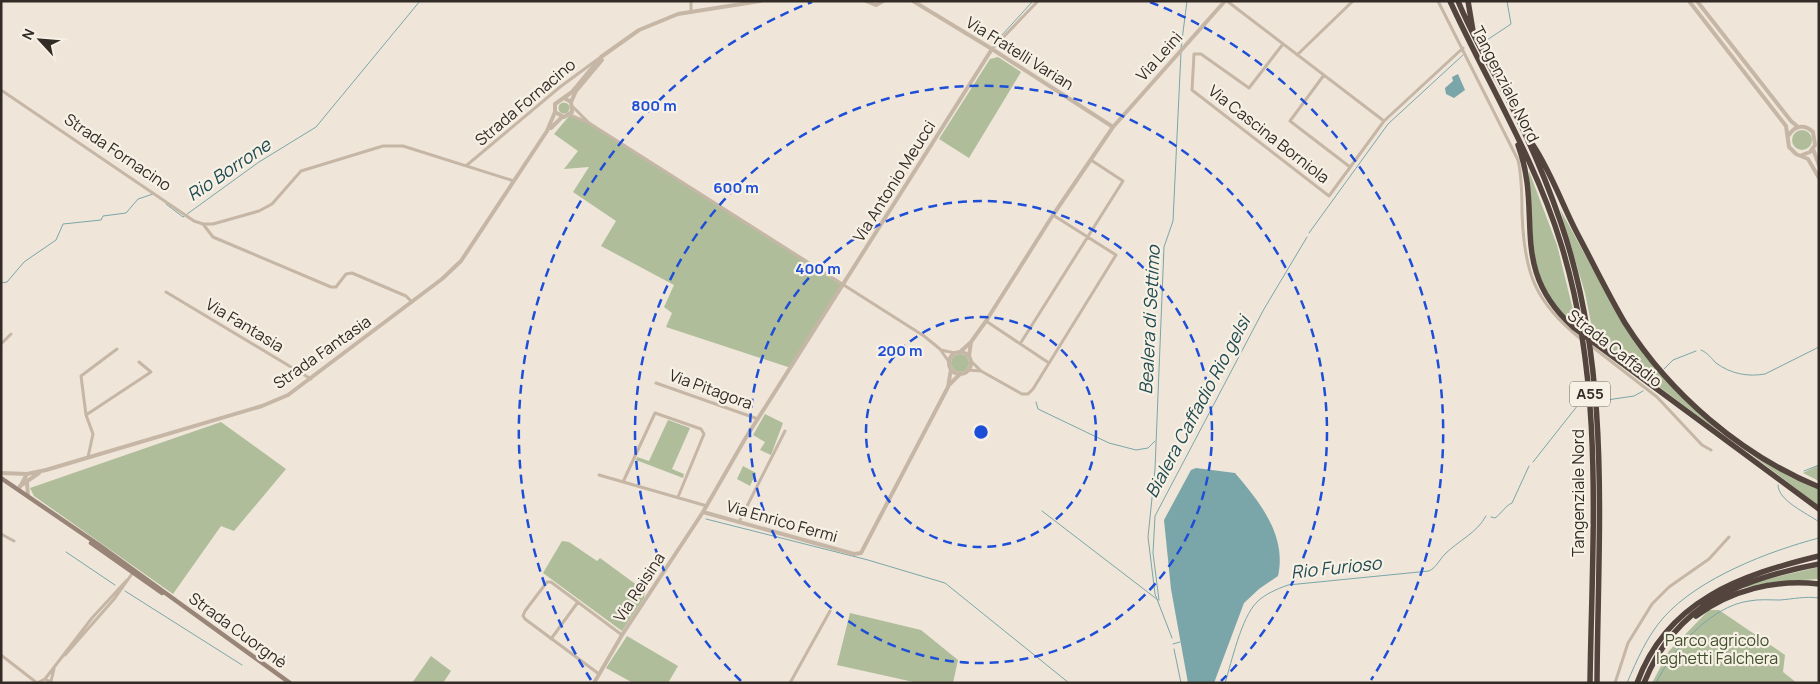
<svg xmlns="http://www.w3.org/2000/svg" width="1820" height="684" font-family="Manrope,sans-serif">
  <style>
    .green { fill: #afbd9a }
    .water { fill: #7aa6aa }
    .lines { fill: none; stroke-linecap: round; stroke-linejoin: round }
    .stream { stroke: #7aa6aa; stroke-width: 1 }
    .minor { stroke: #c6b6a6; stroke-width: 3 }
    .tertiary { stroke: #c6b6a6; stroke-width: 4 }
    .secondary { stroke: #998578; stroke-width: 4.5 }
    .motorway { stroke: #53453e; stroke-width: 5.5 }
    .ring { fill: none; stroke: #1d4ed8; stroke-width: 2.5; stroke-dasharray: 9 6 }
    .labels { text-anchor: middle; stroke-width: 4.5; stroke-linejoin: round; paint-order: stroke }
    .shield { fill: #f7f0e5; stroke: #6e665f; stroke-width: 1 }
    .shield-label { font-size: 15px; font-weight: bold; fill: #332b26 }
    .street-label { font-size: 16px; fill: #332b26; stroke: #f7f0e5 }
    .park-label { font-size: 16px; fill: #404f2c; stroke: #f7f0e5 }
    .water-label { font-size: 18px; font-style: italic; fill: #1f4b51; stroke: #f7f0e5 }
    .centre { fill: #1d4ed8; stroke: #f7f0e5; stroke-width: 2.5 }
    .ring-label { font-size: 15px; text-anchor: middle; font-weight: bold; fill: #1d4ed8; stroke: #f7f0e5; stroke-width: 4.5; stroke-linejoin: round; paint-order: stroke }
  </style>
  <rect width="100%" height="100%" fill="#efe6d9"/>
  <path class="green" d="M998,57L1021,72L969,158L939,139L990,59Z
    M558.5 108a5.5 5.5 0 1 1 11 0a5.5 5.5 0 1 1-11 0Z
    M570,115L589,124L843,286L791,368L666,327L672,313L664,307L674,285L601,246L616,221L573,192L589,167L564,169L578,151L554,134Z
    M1792 140a10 10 0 1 1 20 0a10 10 0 1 1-20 0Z
    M1529,171L1557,245L1577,326C1534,293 1534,258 1531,209C1530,198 1527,181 1529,171Z
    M1560,209L1617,313L1639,347L1721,433L1594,338L1585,293Z
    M951 363a9 9 0 1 1 18 0a9 9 0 1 1-18 0Z
    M765,414L783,423L771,455L760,450L765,442L753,435Z
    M668,420L690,428L672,469L684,474L683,478L636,460L637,457L649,461Z
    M221,422L286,469L234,531L221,526L173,594L34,496L30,488Z
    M1744,449L1790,477L1819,490V506Z
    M1819,465V481L1803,473Z
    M743,466L756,473L750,486L737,479Z
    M562,541L569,542L597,561L600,558L645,591L644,598L622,631L543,573Z
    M1819,567V579L1772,582L1743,588L1755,582Z
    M1709,610H1719L1785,655L1783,672L1797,683H1652L1669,651Z
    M850,613L921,630L958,660L953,683H918L837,665Z
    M627,636L678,666L668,683H633L606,668Z
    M431,656L451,671L443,683H412Z"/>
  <path class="water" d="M1458,74L1465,90L1454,98L1446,94L1445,88L1453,81L1452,77Z
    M1196,468L1235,473C1260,502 1287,536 1278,576L1259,589L1244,603L1214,683H1188L1171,589L1164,520L1191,470Z"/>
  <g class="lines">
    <path class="stream" d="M1002,35L1033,1
      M1484,42L1511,24L1507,1
      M1181,48L1187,1
      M166,204L183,217L259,162L316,127L420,1
      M1309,233L1388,124L1463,55
      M1,283L7,282L24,262L56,240L63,224L101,220L103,216L126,213L138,199L153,194
      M1701,350C1708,353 1711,358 1716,363C1731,374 1748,377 1765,374L1819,347
      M1664,369L1673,360L1696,351
      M1600,401L1634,396L1643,391
      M1036,402L1038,409L1109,443L1136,450L1148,448L1155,441
      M1533,462L1578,405L1586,402
      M1804,471L1819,465
      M1778,485C1778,501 1807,513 1819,522
      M1042,511L1158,600
      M1491,517L1495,518C1502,513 1505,506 1512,503L1529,466
      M706,519L868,560L945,583L1069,683
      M66,552L115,585
      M125,591L242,665
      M1159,600L1153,553L1155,516L1264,309L1307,237
      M1172,638L1155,594L1148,537L1155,469L1164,247L1173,221L1181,52
      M1173,644L1180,642
      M1174,649L1181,683
      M1225,683C1232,661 1241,618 1257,602C1265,594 1277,589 1288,585L1429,571C1437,567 1439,560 1445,554C1458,541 1477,533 1486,516
      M1627,683C1637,660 1647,636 1664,617C1699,578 1769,551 1819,538
      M1656,683C1672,650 1711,606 1749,601C1759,599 1770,600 1780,600C1793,599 1806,596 1819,598"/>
    <path class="minor" d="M691,1V12
      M1227,1L1384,121
      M1438,1L1518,160C1522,177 1522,195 1522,213C1524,271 1534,302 1581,339
      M1283,44L1249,88L1201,54H1194L1192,90L1329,196L1384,121L1463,48
      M992,49L1038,1
      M1297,55L1353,1
      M1324,75L1290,121L1350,167
      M1,90L194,221L203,224H213L259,211L272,204L301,171L383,146H403L514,181
      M573,107L588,122
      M570,115L589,123L924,336L940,349L949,362
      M467,165L560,87L598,59
      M203,224L213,237L331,287H336L346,274L352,273L406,296L412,302
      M166,292L311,379
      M986,321L1049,363
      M1,344L11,334
      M1020,344L1123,181L1091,160
      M1590,345L1657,397L1702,445L1711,450
      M941,350L955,353
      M971,361L981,371L1022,394H1028L1033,389L1116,255L1053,215
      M968,370L980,371
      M656,383L758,419
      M86,415L151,372L139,362
      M88,457L93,434L86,415L81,376L117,349
      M599,475L707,506
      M623,482L655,413L701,429L704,434L678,497
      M739,522L785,431
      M1,534L14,541
      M551,639L578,602
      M1,655L37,683
      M65,655L115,598L134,571
      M599,674L525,619L523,616L525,611L547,582H551L622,635
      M45,679L92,618L127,580
      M51,681L54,669
      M37,683L45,679L53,683
      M790,683L830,611
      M1615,683L1628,643L1652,604L1669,587L1709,559L1729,537"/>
    <path class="tertiary" d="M866,1L876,5L883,1
      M913,1L992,49L1113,127
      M1689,1L1786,126L1789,147L1796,154L1808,159L1819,178
      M1697,1L1791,121L1798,127
      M571,102L576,91L602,60
      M555,112L564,117L572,112L571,102L564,98
      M551,128L562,117
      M1789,135C1795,125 1805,124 1813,132L1815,145L1810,152L1802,155
      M1813,149L1819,165
      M960,352L971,342L986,321L1053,215L1113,127L1225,1
      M949 363a11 11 0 1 1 22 0a11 11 0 1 1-22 0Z
      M969,356L971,342
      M949,385L960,374
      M1,473L27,474L46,470L262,406L288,395L442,279L461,261L547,131L555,112V104L572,92L601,57L639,30L678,14L760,1
      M27,483L28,496
      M20,486L39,473
      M20,487L27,474
      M703,512L854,554L861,553L948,387L951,369
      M594,683L622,635L703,512L745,439L992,49"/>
    <path class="secondary" d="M1,478L99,545L290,683
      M91,543L162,593"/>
    <path class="motorway" d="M1450,1C1487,82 1535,159 1561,244C1605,386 1592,537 1590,683
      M1458,1C1477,48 1506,90 1526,136C1539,164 1551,194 1561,223C1612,372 1598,528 1597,683
      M1468,1L1473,31
      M1518,145C1544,215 1507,267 1573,327L1819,509
      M1533,145C1551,172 1562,204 1577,233C1593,263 1608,294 1625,323C1670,394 1741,455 1819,487
      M1696,616C1731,590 1775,579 1819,584
      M1637,683C1667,600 1741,575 1819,556
      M1644,683C1676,603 1741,579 1819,564"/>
  </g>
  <g class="ring">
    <circle cx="981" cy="432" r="115"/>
    <circle cx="981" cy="432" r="231"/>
    <path d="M741 681A346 346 0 1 1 1221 681"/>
    <path d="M591 680A462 462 0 0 1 812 2M1150 2A462 462 0 0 1 1371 680"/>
  </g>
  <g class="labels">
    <rect class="shield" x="1570" y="381.5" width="40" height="25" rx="4"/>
    <g class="shield-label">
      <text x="1590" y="399">A55</text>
    </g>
    <g class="street-label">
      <text transform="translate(1020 53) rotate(32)" y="6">Via Fratelli Varian</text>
      <text transform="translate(1159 56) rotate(-48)" y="6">Via Leinì</text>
      <text transform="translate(1506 84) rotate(63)" y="6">Tangenziale Nord</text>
      <text transform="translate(525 102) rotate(-40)" y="6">Strada Fornacino</text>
      <text transform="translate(1269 134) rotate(38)" y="6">Via Cascina Borniola</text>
      <text transform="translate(118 152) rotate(34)" y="6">Strada Fornacino</text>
      <text transform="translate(894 181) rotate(-58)" y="6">Via Antonio Meucci</text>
      <text transform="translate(245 325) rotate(31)" y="6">Via Fantasia</text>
      <text transform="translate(1615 348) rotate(38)" y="6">Strada Caffadio</text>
      <text transform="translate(322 352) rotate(-35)" y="6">Strada Fantasia</text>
      <text transform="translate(711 389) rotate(20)" y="6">Via Pitagora</text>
      <text transform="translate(1578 493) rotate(-90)" y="6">Tangenziale Nord</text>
      <text transform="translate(782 521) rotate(16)" y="6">Via Enrico Fermi</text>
      <text transform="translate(639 587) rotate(-57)" y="6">Via Reisina</text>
      <text transform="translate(238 630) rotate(36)" y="6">Strada Cuorgnè</text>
    </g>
    <g class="park-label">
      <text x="1717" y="646">Parco agricolo<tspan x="1717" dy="18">laghetti Falchera</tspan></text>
    </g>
    <g class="water-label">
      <text transform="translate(229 170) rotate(-34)" y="6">Rio Borrone</text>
      <text transform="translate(1150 320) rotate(-87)" y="6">Bealera di Settimo</text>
      <text transform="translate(1198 407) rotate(-62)" y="6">Bialera Caffadio Rio gelsi</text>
      <text transform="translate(1336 568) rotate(-6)" y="6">Rio Furioso</text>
    </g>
  </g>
  <circle cx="981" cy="432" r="8" class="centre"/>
  <g class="ring-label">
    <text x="654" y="111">800 m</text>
    <text x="736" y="193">600 m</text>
    <text x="818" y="274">400 m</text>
    <text x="900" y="356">200 m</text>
  </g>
  <rect width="1820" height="684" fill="none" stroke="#332b26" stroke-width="5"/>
  <g transform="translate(40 40) rotate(296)" stroke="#f7f0e5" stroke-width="4" paint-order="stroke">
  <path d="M0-4L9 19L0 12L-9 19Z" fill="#332b26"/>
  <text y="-8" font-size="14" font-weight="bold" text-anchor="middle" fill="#332b26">N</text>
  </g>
</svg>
